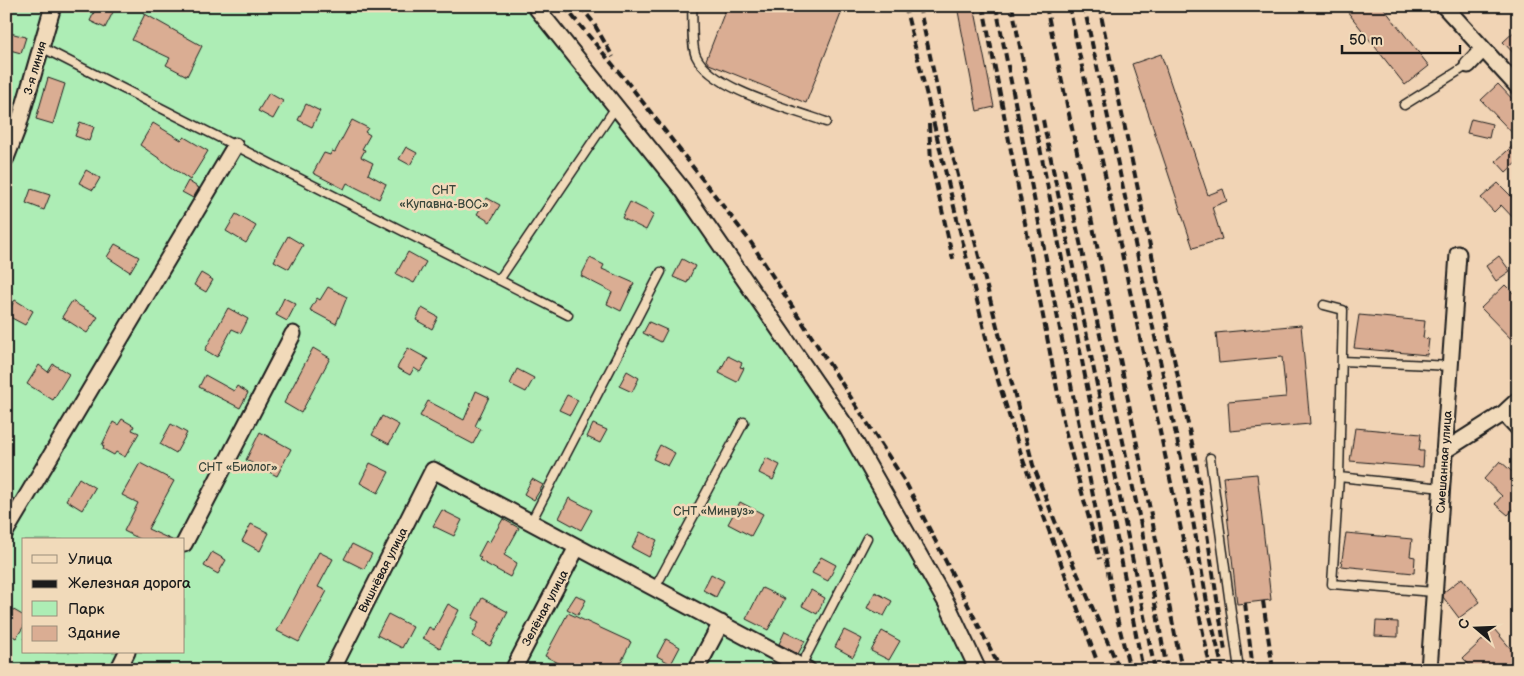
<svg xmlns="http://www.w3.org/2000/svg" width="1524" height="676" font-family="'Balsamiq Sans',sans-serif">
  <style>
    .green { fill: #adedb5; stroke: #648468; fill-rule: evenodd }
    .building { fill: #daad93; stroke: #1c1c1c }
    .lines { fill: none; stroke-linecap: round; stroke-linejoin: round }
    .service-casing { stroke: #1c1c1c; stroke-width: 11 }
    .minor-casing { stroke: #1c1c1c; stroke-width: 19 }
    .service { stroke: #f1daba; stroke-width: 8 }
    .minor { stroke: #f1daba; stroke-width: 15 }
    .rail { stroke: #1c1c1c; stroke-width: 4; stroke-dasharray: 8 4; stroke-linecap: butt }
    .labels { text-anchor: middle; stroke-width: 5; stroke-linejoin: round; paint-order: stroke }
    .street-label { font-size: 12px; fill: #1c1c1c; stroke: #f1daba }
    .park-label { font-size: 12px; fill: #39463b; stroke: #f1daba }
  </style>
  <rect width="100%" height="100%" fill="#f1d4b5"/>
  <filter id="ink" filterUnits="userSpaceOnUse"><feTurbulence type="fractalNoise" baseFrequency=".02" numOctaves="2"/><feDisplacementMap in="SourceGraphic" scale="10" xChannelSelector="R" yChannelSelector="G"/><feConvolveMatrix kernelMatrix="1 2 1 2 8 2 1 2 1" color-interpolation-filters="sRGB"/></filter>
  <g filter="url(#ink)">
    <path class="green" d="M6,6H535L682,189L847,428L978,670H6ZM24,540H184V652H24Z"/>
    <path class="building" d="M97,6H116L105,28L90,21Z
      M727,6H844L806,103L709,64L706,60Z
      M957,6H974L994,107L977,111Z
      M1343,6H1382L1429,66L1405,85Z
      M145,14L202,46L187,76L166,65L170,58L132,40Z
      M1518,28V58L1503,42Z
      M6,32L26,37L21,53L6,49Z
      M1161,54L1208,195L1223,189L1227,201L1212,207L1222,239L1193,248L1132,64Z
      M48,78L65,84L53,124L36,119Z
      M1498,84L1518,105V139L1481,100Z
      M269,93L283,101L273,119L258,111Z
      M306,104L320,111L312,127L298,120Z
      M1471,119L1492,124L1489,138L1467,133Z
      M352,120L368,128L365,132L370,135L362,149L365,150L361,157L373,163L368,174L386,184L379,199L347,183L344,189L313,173L324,153L330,155L332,151L335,152Z
      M80,122L94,127L89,141L75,136Z
      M153,123L181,140L184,137L208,151L190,180L140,145Z
      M1518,141V161L1506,172L1496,161Z
      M406,147L417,153L410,165L399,159Z
      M86,170L100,178L93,190L79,183Z
      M188,181L199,188L193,198L182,192Z
      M1498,183L1518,203V223L1501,205L1494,212L1481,198Z
      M31,189L50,195L44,210L26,203Z
      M487,198L500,205L490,222L477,214Z
      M630,202L654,214L646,230L622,218Z
      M236,214L256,226L246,243L226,231Z
      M288,236L303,245L289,269L274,261Z
      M115,244L139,257L130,272L107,257Z
      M408,252L426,262L414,283L396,274Z
      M1499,256L1510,271L1496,281L1486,266Z
      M590,258L604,265L602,269L634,283L621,311L607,304L612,292L581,276Z
      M682,259L695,266L687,283L673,277Z
      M201,273L213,280L206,292L194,285Z
      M1505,285L1518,298V346L1481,308Z
      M328,287L347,297L336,324L310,310L317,298L320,300Z
      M284,298L296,304L287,321L276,315Z
      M15,300L33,311L25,325L6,315Z
      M72,301L98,317L87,333L62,317Z
      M228,308L248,319L241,333L232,329L217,357L205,350Z
      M422,308L438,317L432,329L416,320Z
      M1359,315L1425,321L1423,338L1429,339L1427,355L1354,348Z
      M649,322L667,330L661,342L643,333Z
      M1301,325L1310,424L1230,431L1228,402L1286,397L1282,357L1219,363L1216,333Z
      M313,348L330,358L301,413L284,403Z
      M408,348L428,359L420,372L414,368L410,375L397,368Z
      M728,356L742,363L740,367L744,368L737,382L719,373Z
      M53,364L69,374L53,400L27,384L39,365L48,372Z
      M517,369L534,378L526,392L510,384Z
      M627,371L639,378L632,392L619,386Z
      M205,375L234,391L237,386L248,393L240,408L199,387Z
      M476,391L489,397L475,426L481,429L473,444L420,416L428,401L464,420Z
      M567,395L578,400L570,415L559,410Z
      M382,416L399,425L389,444L372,435Z
      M122,419L134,426L132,430L139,433L125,457L116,452L114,455L103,449L104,446L102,445L113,422L118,425Z
      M171,424L187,433L176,453L160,444Z
      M593,424L607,430L600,443L587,437Z
      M1355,428L1421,434L1419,451H1424L1423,467L1350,461Z
      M260,432L291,449L277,476L246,460Z
      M660,445L675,453L668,466L653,459Z
      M766,458L780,465L773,480L759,473Z
      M1500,461L1518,477V504L1508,515L1495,504L1502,496L1484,479Z
      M140,463L174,481L148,529L172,540H142L124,531L138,503L122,495Z
      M370,463L389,472L378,493L360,483Z
      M1257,474L1271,600L1237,604L1223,477Z
      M79,478L95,488L82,510L66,500Z
      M532,479L543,485L534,500L524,494Z
      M569,498L592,510L581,530L559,518Z
      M740,502L763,514L751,536L728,524Z
      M442,510L462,520L454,536L433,526Z
      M503,519L519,528L504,555L517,563L510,577L479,560L481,558L478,556L486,541L489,543Z
      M251,524L269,533L260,551L242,541Z
      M640,532L657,540L649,557L632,548Z
      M1346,533L1412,539L1410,556L1415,557L1414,573L1341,566Z
      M352,544L372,554L364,569L344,559Z
      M212,552L226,560L218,574L204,566Z
      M319,552L333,559L318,587L327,591L299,642L277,631Z
      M821,557L836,565L828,581L812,573Z
      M711,574L724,581L716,597L703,590Z
      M1462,578L1480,602L1459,618L1443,597L1444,592Z
      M762,588L785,599L768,630L746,619Z
      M811,590L825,598L817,614L802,606Z
      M875,592L892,601L884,616L867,608Z
      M576,595L586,600L578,615L567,609Z
      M482,598L508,612L490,646L472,636L479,622L472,618Z
      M448,604L459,610L440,648L423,638L429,627L434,630Z
      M12,609L24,616V626L16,638L6,632V618Z
      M568,613L631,642L617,670H572L545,656Z
      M388,614L413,627L402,648L377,635Z
      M1376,621L1398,622V637L1375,636Z
      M1494,629L1518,657L1504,670H1474L1463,658Z
      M844,630L862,639L853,657L835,647Z
      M785,631L805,641L798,654L779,644Z
      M882,631L900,641L889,660L871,651Z
      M666,639L680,647L671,664L657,656Z"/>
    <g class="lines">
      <defs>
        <path id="service" d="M692,6C693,19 691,46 696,56C712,90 791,109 826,122
          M41,47L568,315
          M1404,105L1468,65
          M499,280L616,107
          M1324,305L1343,310L1339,477L1332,584L1434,592
          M1342,361L1452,366
          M1210,458L1239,670
          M1339,477L1442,488
          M531,522L661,272
          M655,588L744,422
          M801,666L867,538"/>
        <path id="minor" d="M535,6L682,189L847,428L947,604L978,670
          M1444,6L1518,87
          M1468,65L1483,49
          M6,158L18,127L53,6
          M1504,413L1518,428
          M1444,451L1504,413L1518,400
          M6,531L235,146
          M184,544L293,334
          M118,670L127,652
          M332,670L433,470L808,670
          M513,670L577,547
          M696,670L721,623
          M1429,670L1458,254"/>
      </defs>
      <use href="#service" class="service-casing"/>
      <use href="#minor" class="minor-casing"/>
      <use href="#service" class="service"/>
      <use href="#minor" class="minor"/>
      <path class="rail" d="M564,6L628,83L750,241L906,483L1001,670
        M580,6L593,22L613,57
        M905,6L991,358L1023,460L1097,661
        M919,6L948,137L1033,465L1062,539L1120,670
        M983,6L1065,430L1100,559
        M996,6L1118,622L1130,670
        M1012,6L1143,670
        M1046,6L1103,274L1182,670
        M1069,6L1211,670
        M1084,6L1187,486L1208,608L1223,670
        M1099,6L1196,462L1225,651
        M1043,120L1155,670
        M929,124L931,161L953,259
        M1064,168L1141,525L1167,670
        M1263,601L1273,670
        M1245,603L1253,670"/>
    </g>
  </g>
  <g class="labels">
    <g class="street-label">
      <text transform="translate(35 68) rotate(-74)" y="4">3-я линия</text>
      <text transform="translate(1444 462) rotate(-86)" y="4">Смешанная улица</text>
      <text transform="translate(383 570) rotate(-63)" y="4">Вишнёвая улица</text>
      <text transform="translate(545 608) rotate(-62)" y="4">Зелёная улица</text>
    </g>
    <g class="park-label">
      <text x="444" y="194">СНТ<tspan x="444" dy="14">«Купавна-ВОС»</tspan></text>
      <text x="238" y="471">СНТ «Биолог»</text>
      <text x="714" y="515">СНТ «Минвуз»</text>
    </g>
  </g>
  <rect width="1524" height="676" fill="none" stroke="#f1daba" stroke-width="25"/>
  <rect x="12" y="12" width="1499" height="651" fill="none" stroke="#1c1c1c" stroke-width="2" filter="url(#ink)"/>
  <rect x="22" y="538" width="162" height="115" fill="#f1daba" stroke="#9c8e7b"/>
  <rect x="32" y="555" width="25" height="8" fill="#f1daba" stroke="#9c8e7b"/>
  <text x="68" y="564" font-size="15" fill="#1c1c1c">Улица</text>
  <rect x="32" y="580" width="25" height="8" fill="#1c1c1c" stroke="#9c8e7b"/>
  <text x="68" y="588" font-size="15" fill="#1c1c1c">Железная дорога</text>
  <rect x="32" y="601" width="25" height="15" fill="#adedb5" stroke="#9c8e7b"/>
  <text x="68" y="614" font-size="15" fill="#1c1c1c">Парк</text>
  <rect x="32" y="626" width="25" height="15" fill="#daad93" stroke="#9c8e7b"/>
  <text x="68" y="638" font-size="15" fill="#1c1c1c">Здание</text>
  <g transform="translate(1476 628) rotate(289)" stroke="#f1daba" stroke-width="4" paint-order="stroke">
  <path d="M0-4L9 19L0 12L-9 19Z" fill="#1c1c1c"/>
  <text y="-8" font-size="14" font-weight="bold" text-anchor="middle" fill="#1c1c1c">С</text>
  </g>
  <path d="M1342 45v8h118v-8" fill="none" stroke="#1c1c1c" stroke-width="2.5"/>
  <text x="1349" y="45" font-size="15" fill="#1c1c1c" stroke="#f1daba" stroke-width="4" paint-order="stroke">50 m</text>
</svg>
